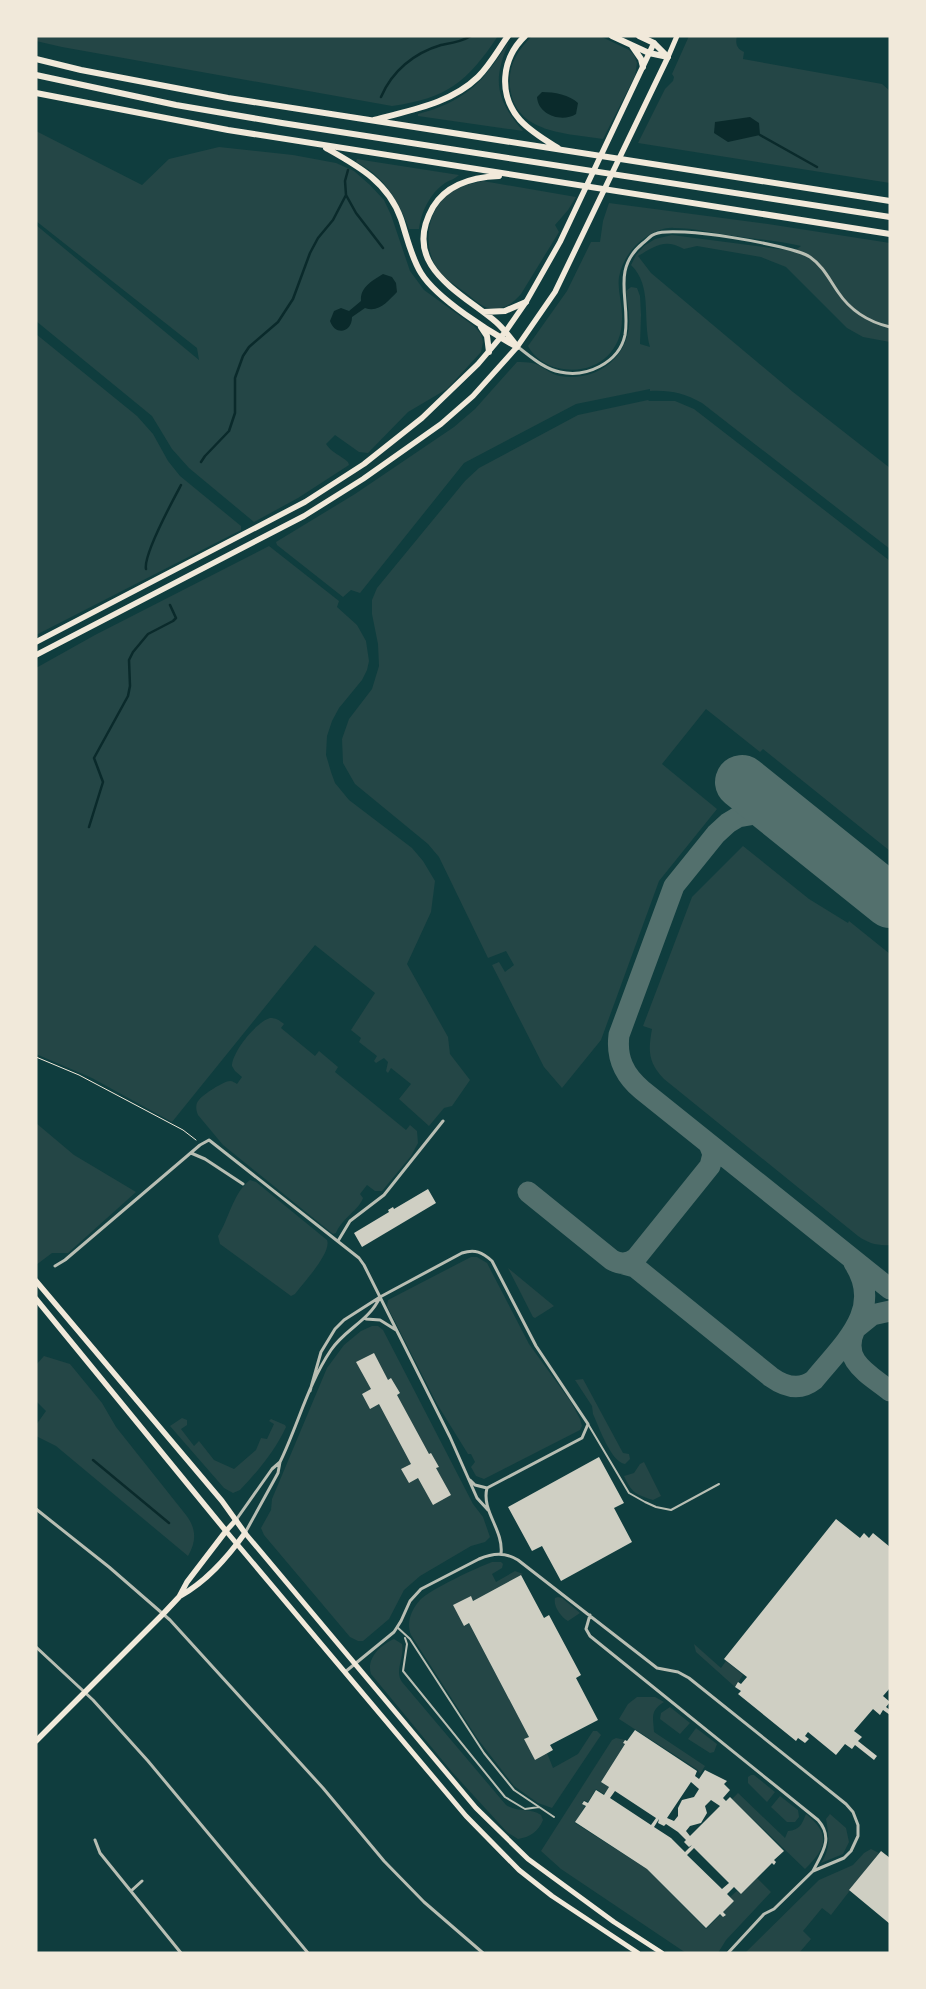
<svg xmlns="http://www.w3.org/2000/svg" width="926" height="1989" font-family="Quicksand,sans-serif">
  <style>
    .green { fill: #244646 }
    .water { fill: #0a2a2b }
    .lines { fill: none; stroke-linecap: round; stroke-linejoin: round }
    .stream { stroke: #0a2a2b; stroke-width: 2.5 }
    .taxiway { stroke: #53706d; stroke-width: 21 }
    .runway { stroke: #53706d; stroke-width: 54 }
    .building { fill: #cfcfc3; fill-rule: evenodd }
    .path { stroke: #f1e9da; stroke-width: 1 }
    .service { stroke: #b8beb3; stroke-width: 2 }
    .minor { stroke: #b8beb3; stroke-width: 3 }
    .secondary { stroke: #f1e9da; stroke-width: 5 }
    .primary { stroke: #f1e9da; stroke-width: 5.5 }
    .motorway { stroke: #f1e9da; stroke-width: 6 }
  </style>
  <rect width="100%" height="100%" fill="#0f3d3e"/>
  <path class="green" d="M36,36H498C467,82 448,98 392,106L62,47L36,41Z
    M532,36H600L629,50L634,55L637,63L635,76L603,139C567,133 515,134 510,87C508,65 517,51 532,36Z
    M689,36H737C735,44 737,49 744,52L743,59L882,84L890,91V183L638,143L665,89L673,81L674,77L672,74Z
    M509,42C492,81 496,99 523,131L418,116V114C446,107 471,94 488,71C496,62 502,51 509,42Z
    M36,131L142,185L169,159L219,147L293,155L336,163L354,171L370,185L384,200L391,215L410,271L424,290L474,326L481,334L483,342L481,352L447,389L408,412L368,453L359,452L335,435L326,444C332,453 340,455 348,462L349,465L298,498L254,522L189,468L172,449L152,416L36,321V225L199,360L197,348L36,221Z
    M357,159L369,161L459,175C455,179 450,180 445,183C430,193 421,212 419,229H409C399,201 383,175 356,162Z
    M483,181L576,197L568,210L555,225L559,232L521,294C514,302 507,308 495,309C483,309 475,300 466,293C457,286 446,280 439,271C422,249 426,212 448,194C458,186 471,184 483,181Z
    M609,203L768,224L890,243V342L863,337L847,328L786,267L761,257L697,246L684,249C665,238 655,246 638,256L651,273L793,392L890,468V549L702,403C684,393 670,390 650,391V389L576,404L464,463L360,593L351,590L343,597L277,545L276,542L355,494L454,427L475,409L517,362C522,362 528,362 532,363C542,365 549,374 560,376C593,382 626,361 629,326C630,315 627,302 626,291L631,287L637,288L640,296L641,315L640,344L650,347C642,319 653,286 631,265L636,255L644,246L655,239L672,235L794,251L801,246C780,241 756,239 734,236C714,233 694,228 674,228C665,227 653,232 646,237C632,246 622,261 619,277C617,291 623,305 622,319C622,355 592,376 558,368C547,366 533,357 528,346L567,291L591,242H600L603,221Z
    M36,334L137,416L153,434L168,461L180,476L241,526V530L36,635Z
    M648,400L649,401H675L694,409L890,561V851L763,749L760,752L706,709L662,764L717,809L659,881L601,1040L562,1088L544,1067L492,965L499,962L505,972L514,965L506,951L488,958L439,857L428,844L355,784L343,763L342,739L349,719L372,689L379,666L378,644L372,614V600L377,588L465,481L479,468L578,415Z
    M269,546L339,601L337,607L357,625L366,641L369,661L367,670L362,680L339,708L332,721L327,736L326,755L331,772L335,783L349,800L412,848L423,861L435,881L431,912L407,964L448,1037L450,1054L470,1080L452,1106L444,1108L429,1126L399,1099L411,1084L391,1068L388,1073L386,1071L388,1062L384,1058L376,1063L374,1061L377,1056L359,1042L361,1038L351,1030L375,993L315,945L172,1122L92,1078L36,1054V668L95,635Z
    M743,846L809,899L848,923L849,921L890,954V1245C877,1246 868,1243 858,1236L664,1079C648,1062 648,1051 652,1029L643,1026L692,897Z
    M270,1018C276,1018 279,1020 284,1024L281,1028L315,1056L319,1051L338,1067L335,1072L406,1130L410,1125L417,1131L418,1143L411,1156L382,1191H375L367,1185L360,1194L363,1198C359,1210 342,1218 336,1233L333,1234L223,1145L198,1115C196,1110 195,1104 199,1100C202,1095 224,1081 230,1081C233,1081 235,1083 237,1084L242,1077L235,1071L232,1066C232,1052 256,1022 270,1018Z
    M36,1123L74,1155L136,1192L68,1253H52L36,1265Z
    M250,1180L256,1182L327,1240C332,1253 303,1283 295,1294L291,1296L220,1244L218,1236C229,1219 233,1193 250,1180Z
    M471,1257H477L487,1263L529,1344L571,1402L580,1419L582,1426L580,1430L484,1479L476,1476L471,1467L475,1462L471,1454H468L437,1404L387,1306L388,1300Z
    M508,1268L554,1306L535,1318L533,1317Z
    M372,1326H378L383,1330L473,1504L483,1517L490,1537L485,1542L471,1546L420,1576L404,1590L389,1619L363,1641H358L350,1637L264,1535L261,1528L271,1510L272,1499L327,1368L344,1345L361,1331Z
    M44,1356L70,1364L102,1403L116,1427L186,1515C196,1528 197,1541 188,1556L56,1446L36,1436V1425L46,1411L36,1401V1365Z
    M583,1379L623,1453L629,1454L630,1459L625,1464C611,1462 599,1427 593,1414L592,1406L575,1380Z
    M182,1418L187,1420V1425L181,1429L194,1446L199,1441L214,1460L234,1469L256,1450L261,1438L267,1439L274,1424L269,1421L271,1419L285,1425L286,1427C275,1451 258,1471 240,1490L233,1493L224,1488L170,1426Z
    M644,1462L661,1496L653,1500C635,1494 632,1493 624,1476L634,1473L640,1464Z
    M492,1562H501L503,1564L502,1568L492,1574L496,1582L515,1571L523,1574L473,1601L471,1596L454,1605L465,1626L469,1623L529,1737L525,1739L535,1760L547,1753L553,1768L578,1754L593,1731H597L601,1735L552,1808L538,1803L514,1786L477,1738L411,1635C406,1623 411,1610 420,1600C429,1590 478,1567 492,1562Z
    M558,1597L562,1598L580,1613L568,1621C561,1617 553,1606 555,1598Z
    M394,1639L402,1644C405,1656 394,1671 402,1682L506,1805C519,1813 530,1807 541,1815L543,1820C538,1832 530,1837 518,1839L507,1832L452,1772L371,1674C366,1659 380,1645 394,1639Z
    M694,1644L721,1668L726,1661L743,1675L735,1687L696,1652Z
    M637,1697H655L664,1702C650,1711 653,1716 654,1732L705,1766L700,1774L698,1770L619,1719L628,1704Z
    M670,1707L690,1723L680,1734L660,1719L661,1713Z
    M696,1728L717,1744L714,1752L710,1753L688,1739Z
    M616,1738L625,1740L623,1743L625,1744L601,1782L609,1787L604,1794L596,1789L588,1802L584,1800L582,1804L585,1806L575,1823L647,1869L706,1929L720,1915L723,1917L726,1915L723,1912L734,1901L730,1897L737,1891L741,1894L757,1878L771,1892L726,1940L718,1953H686L561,1869L541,1851L612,1740Z
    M751,1775H754L775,1792L767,1802L748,1783V1777Z
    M738,1793L785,1838L788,1831C800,1830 802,1824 806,1814C832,1835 826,1848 805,1869L732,1799Z
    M780,1796L798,1810L799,1817L795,1822H787L771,1807Z
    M830,1814L846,1828L849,1842L843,1854L821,1863C831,1848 829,1836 826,1819Z
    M871,1849L879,1853L831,1915L822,1908L803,1931L811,1939L799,1953H745L819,1880L853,1865L864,1853Z"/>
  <path class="water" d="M542,92C554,92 570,95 578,103L576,114C562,123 538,115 537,97Z
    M750,117L759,123L760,135L728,142L714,133L715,122Z
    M383,274L392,277L396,283L397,292C388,301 379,313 365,308L352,317C352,333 335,336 330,321L334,311L341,308L349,311L361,301C360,287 372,281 383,274Z"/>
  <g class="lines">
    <path class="stream" d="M381,97C392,71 414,53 441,45C452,43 461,42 471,36
      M760,135L817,167
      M346,195L356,213L383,248
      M201,462L205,456L229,431L235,413V378L243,356L249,347L278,322L293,299L310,253L318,238L333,220L346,195L345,181L348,170
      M146,569C143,555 173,500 181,485
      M89,827L103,782L94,758L128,696L130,686L129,660L133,652L148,634L173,621L176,618L170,605
      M93,1460L169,1523"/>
    <path class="taxiway" d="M801,830L782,818L761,813L738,817L728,823L716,834L674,886L619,1035C616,1058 624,1075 642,1090L890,1289
      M528,1192L612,1260C621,1265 629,1264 636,1258L710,1166L713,1154L709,1144
      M624,1264L635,1267L771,1377C785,1387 800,1391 814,1380C842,1345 885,1310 854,1263
      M856,1328L872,1315L890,1311
      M855,1329C840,1361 869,1374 890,1391"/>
    <path class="runway" d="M742,782L890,901"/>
  </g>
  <path class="building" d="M428,1189L436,1203L362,1247L354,1233L389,1212L388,1210L393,1207L394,1209Z
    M374,1353L388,1380L391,1378L400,1393L397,1395L429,1454L431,1453L439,1467L436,1468L451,1495L433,1505L418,1478L409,1483L401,1469L411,1464L379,1404L370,1409L362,1394L371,1389L356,1362Z
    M599,1457L624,1503L614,1508L632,1542L561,1581L542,1546L532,1551L508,1507Z
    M836,1519L860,1538L864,1533L869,1538L873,1533L890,1547V1688L883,1696L890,1702L886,1707L890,1710V1715L883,1710L880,1715L873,1709L854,1731L862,1737L858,1741L877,1756L874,1760L855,1745L852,1749L845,1744L836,1755L808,1732L805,1736L809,1739L805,1743L798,1738L796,1741L738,1694L741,1691L735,1687L738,1682L741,1684L747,1677L724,1659Z
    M521,1575L544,1618L549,1615L581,1675L576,1678L598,1720L550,1745L553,1750L535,1760L524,1739L529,1737L469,1623L464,1626L453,1605L471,1596L473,1601Z
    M635,1730L697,1771L695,1776L699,1779L705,1770L727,1781L724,1784L730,1790L723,1798L726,1801L730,1797L784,1851L774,1860L776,1862L774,1865L772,1863L741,1894L734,1887L727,1894L734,1901L723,1912L726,1915L723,1917L720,1914L706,1928L647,1869L575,1822L586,1806L582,1804L584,1801L588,1803L596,1790L604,1795L609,1787L601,1782L625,1744L623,1743L625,1740L627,1741ZM691,1782L699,1789L694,1797L682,1800L678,1808V1816L674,1821L667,1818ZM615,1791L656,1818L651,1825L610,1798ZM711,1800L720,1806L690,1836L686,1831L690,1826L701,1823L707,1813L705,1806ZM659,1819L658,1823L664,1826L666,1824L678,1832L686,1840L684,1842L689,1847L692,1845L685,1852L671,1838L654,1827ZM694,1848L729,1883L722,1889L687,1855Z
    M881,1851L890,1858V1924L849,1890Z"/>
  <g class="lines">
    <path class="path" d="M36,1057L79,1075L183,1130L196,1140"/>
    <path class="service" d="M588,1424L629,1493L645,1502L656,1507L671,1510L719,1484
      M397,1627L410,1639L484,1753L514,1790L554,1817
      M405,1638L407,1644L403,1671L505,1797L525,1809L539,1807"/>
    <path class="minor" d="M518,347C530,356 544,369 560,372C586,378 619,363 625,335C631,301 610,270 643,243C647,240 651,235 655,234C674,225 792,245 810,257C823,266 829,279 838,292C850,310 869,322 890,327
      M191,1153L205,1159L243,1184
      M338,1241L350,1221L384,1195L443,1121
      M55,1266L65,1260L200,1145L209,1140L359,1258L364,1265L450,1437L477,1498L488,1510
      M366,1319L380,1320L396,1330
      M310,1391L321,1352L335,1329L344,1320L380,1297L462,1253C475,1249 482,1252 492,1261L536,1346L588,1424L582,1438L487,1488L475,1485L470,1480
      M487,1488C481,1511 504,1530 501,1554
      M36,1509L109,1567L170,1620L323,1788L384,1861L424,1902L483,1953
      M236,1520L272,1469L280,1462
      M245,1533L278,1473L280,1462C298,1425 308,1384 331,1350C345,1329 369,1321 380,1297
      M590,1615L586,1629L590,1636L818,1820C834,1838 822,1853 813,1871
      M36,1647L93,1700L148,1761L308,1953
      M345,1672L394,1632L401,1621L410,1601L421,1589L479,1559C493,1553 505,1552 518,1560L657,1668L678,1672L689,1678L846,1804L853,1812L858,1825V1836L851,1851L844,1858L813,1871L774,1909L764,1914L728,1953
      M95,1840L100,1853L181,1953
      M131,1891L142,1881"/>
    <path class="secondary" d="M668,57L677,36
      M236,1520L226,1531L466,1816L519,1870L552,1896L638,1953
      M245,1533L476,1808L528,1859L614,1922L662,1953"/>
    <path class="primary" d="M36,642L305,502L364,464L422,418L478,364L506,331L526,302L560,242L654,43
      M36,655L304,516L363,479L441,424L473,396L517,347L555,292L668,57
      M36,1281L222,1501L245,1533C227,1558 207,1581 180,1596
      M36,1299L226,1531L187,1582L179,1597L163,1614L36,1741"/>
    <path class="motorway" d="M525,36C501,59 498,95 520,120C531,132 545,140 558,148
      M612,36L649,53L668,57
      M639,36L654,43L667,56
      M632,46L641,59L643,67
      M36,59L81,70L228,98L890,201
      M36,75L176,105L282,123L890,217
      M36,93L228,130L890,234
      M374,120C410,110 450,104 478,77C490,65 498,50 508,36
      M326,148C358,166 388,182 401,219C407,237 411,257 421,273C437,299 490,332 517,347
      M499,176C474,177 447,184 433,207C400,265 459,291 496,322C504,329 509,336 516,345
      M484,312L505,311L526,302
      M481,327L487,336L489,352"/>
  </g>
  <rect width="926" height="1989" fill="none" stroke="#f1e9da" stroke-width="75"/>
</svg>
